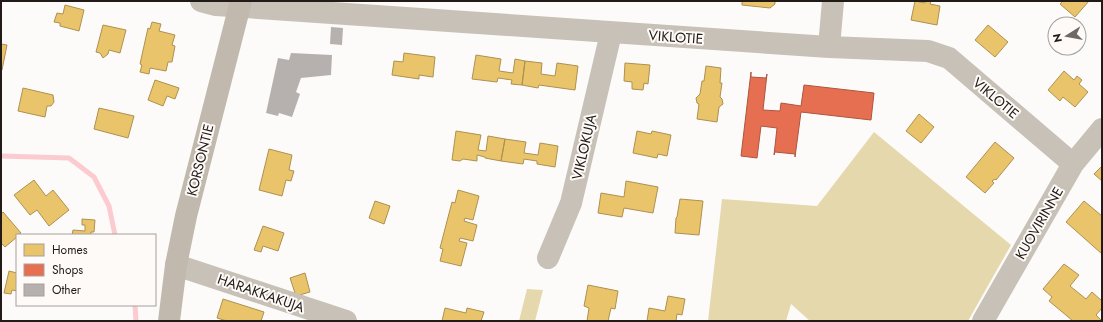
<svg xmlns="http://www.w3.org/2000/svg" width="1103" height="322" font-family="Jost,sans-serif">
  <style>
    .forest { fill: #e5d8ad }
    .homes { fill: #e9c46a; stroke: #ad9151 }
    .shops { fill: #e76f51; stroke: #ac563f }
    .lines { fill: none; stroke-linecap: round; stroke-linejoin: round }
    .stream { stroke: #fccbd0; stroke-width: 5 }
    .building { fill: #b6b1af }
    .minor { stroke: #c8c1b8; stroke-width: 22 }
    .major { stroke: #c1b9ae; stroke-width: 22 }
    .labels { text-anchor: middle; stroke-width: 4; stroke-linejoin: round; paint-order: stroke }
    .street-label { font-size: 14px; fill: #211a16; stroke: #fefaf8 }
  </style>
  <rect width="100%" height="100%" fill="#fdfbf9"/>
  <path class="forest" d="M874,132L1011,245L968,321H810L791,304L786,321H708L722,199L817,206Z
    M527,289L543,290L535,321H519Z"/>
  <path class="homes" d="M742,1H775V4L770,8L742,5Z
    M915,1L925,3L926,1H931L930,4L940,6L937,25L911,20Z
    M1063,1H1089L1075,17L1060,4Z
    M65,5L84,10L79,31L60,26V23L54,22L57,13L63,14Z
    M152,22L161,24L159,31L175,35L172,45L175,46L172,62H168L166,71L150,68L149,74L140,72L142,65L140,64L148,28L150,29Z
    M103,25L126,30L120,53L109,50L108,54L103,58L100,53L96,52Z
    M988,25L1008,42L995,57L975,40Z
    M1,44L7,45L2,70H1Z
    M404,53L435,57L433,77L419,75V79L392,75L394,61L403,62Z
    M476,55L501,59L499,71L513,73L515,59L525,61L522,85L511,84L512,80L498,78L497,82L472,79Z
    M525,61L542,63L541,74L555,76L557,63L578,66L575,90L539,85L538,88L522,85Z
    M625,63L650,65L648,84L644,83L643,90L632,89V82L624,81Z
    M706,66L721,68L720,83H722L720,97L722,99L723,104L719,107L717,122L697,119L699,104L697,103L696,98L700,94L702,81H704Z
    M1064,71L1074,80L1077,76L1082,80L1079,84L1088,92L1075,107L1063,97L1060,101L1048,90Z
    M155,80L179,88L175,99L167,96L163,106L148,100Z
    M23,88L53,95L54,102L51,106H47L45,117L18,111Z
    M99,108L134,116L128,138L94,129Z
    M919,114L934,127L921,143L906,131Z
    M456,131L481,135L478,150L486,151L488,136L505,139L501,161L485,158V157L477,155V161L463,159L460,161L452,160Z
    M637,131L651,134L652,131L671,135L667,156L658,154L657,158L633,153Z
    M505,139L526,142L524,153L538,155L540,143L558,146L555,167L537,164V161L524,159L523,164L501,161Z
    M995,142L1014,158L996,180L995,179L992,181L994,183L985,193L966,177Z
    M269,149L292,155L289,170L294,171L291,181L286,180L282,196L259,190Z
    M1102,166V181L1094,174Z
    M34,180L46,196L53,190L69,210L49,226L37,210L30,215L14,195Z
    M626,181L658,187L653,213L624,208L622,217L598,213L601,193L624,197Z
    M458,190L479,196L473,220L465,218L464,221L477,225L473,241L460,238L459,241L467,243L461,266L440,261L443,249L440,248L452,202L455,203Z
    M680,199L703,201L699,235L675,233L676,218L677,217Z
    M375,201L390,206L384,224L369,218Z
    M1084,201L1102,216V254L1066,222Z
    M3,212L21,233L17,235V237L5,247L2,244L1,245V214Z
    M82,219L95,220L94,232H91V235H72L73,230L85,231V225H82Z
    M263,226L284,233L278,251L263,246L261,252L254,250Z
    M1064,264L1079,275L1070,286L1086,299L1092,292L1102,301V308L1096,315L1102,321H1073L1049,301L1052,297L1043,289Z
    M9,271L17,273V291L12,290L11,294L4,293Z
    M305,273L310,292L296,296L290,278Z
    M588,285L618,291L615,309L611,308L608,321H587L589,308L584,306Z
    M668,296L685,299L682,315L677,314L676,321H647L649,308L665,311Z
    M223,299L264,312L261,321H227L217,318Z
    M445,308L466,313L467,308L484,312L481,321H442Z"/>
  <path class="shops" d="M751,72V77L766,78L767,74L763,110L780,111L781,103L801,106L804,85L874,93L871,120L801,112L795,157V154L775,152L774,155L777,128L761,126L757,158L741,156Z"/>
  <g class="lines">
    <path class="stream" d="M1,156L69,158L94,177L109,206L115,235
      M135,305L136,321"/>
  </g>
  <path class="building" d="M331,27L343,28L342,45L330,44Z
    M291,53L332,55L331,75L301,78L296,92L300,94L292,117L279,113L278,116L266,113L278,58L289,60Z"/>
  <g class="lines">
    <path class="minor" d="M201,1L216,5L829,47L928,51L949,58L1073,164
      M829,47L833,1
      M548,258L571,203L611,33
      M176,265L346,321
      M983,321L1073,164L1102,129"/>
    <path class="major" d="M169,321L176,265L186,216L241,1"/>
  </g>
  <g class="labels">
    <g class="street-label">
      <text transform="translate(676 37) rotate(4)" y="5">VIKLOTIE</text>
      <text transform="translate(996 98) rotate(40)" y="5">VIKLOTIE</text>
      <text transform="translate(584 147) rotate(-77)" y="5">VIKLOKUJA</text>
      <text transform="translate(200 160) rotate(-76)" y="5">KORSONTIE</text>
      <text transform="translate(1039 223) rotate(-60)" y="5">KUOVIRINNE</text>
      <text transform="translate(261 293) rotate(19)" y="5">HARAKKAKUJA</text>
    </g>
  </g>
  <rect width="1103" height="322" fill="none" stroke="#211a16" stroke-width="4"/>
  <rect x="16" y="234" width="140" height="72" fill="#fefaf8" stroke="#a6a09e"/>
  <rect x="24" y="244" width="20" height="12" fill="#e9c46a" stroke="#a6a09e"/>
  <text x="52" y="254" font-size="12" fill="#211a16">Homes</text>
  <rect x="24" y="264" width="20" height="12" fill="#e76f51" stroke="#a6a09e"/>
  <text x="52" y="274" font-size="12" fill="#211a16">Shops</text>
  <rect x="24" y="284" width="20" height="12" fill="#b6b1af" stroke="#a6a09e"/>
  <text x="52" y="294" font-size="12" fill="#211a16">Other</text>
  <g transform="translate(1067 36) rotate(259)"><circle r="19" fill="#fefaf8" stroke="#a6a09e"/>
  <path d="M0-3L7 15L0 10L-7 15Z" fill="#6e6965"/>
  <text y="-6" font-size="11" font-weight="bold" text-anchor="middle" fill="#211a16">N</text>
  </g>
</svg>
